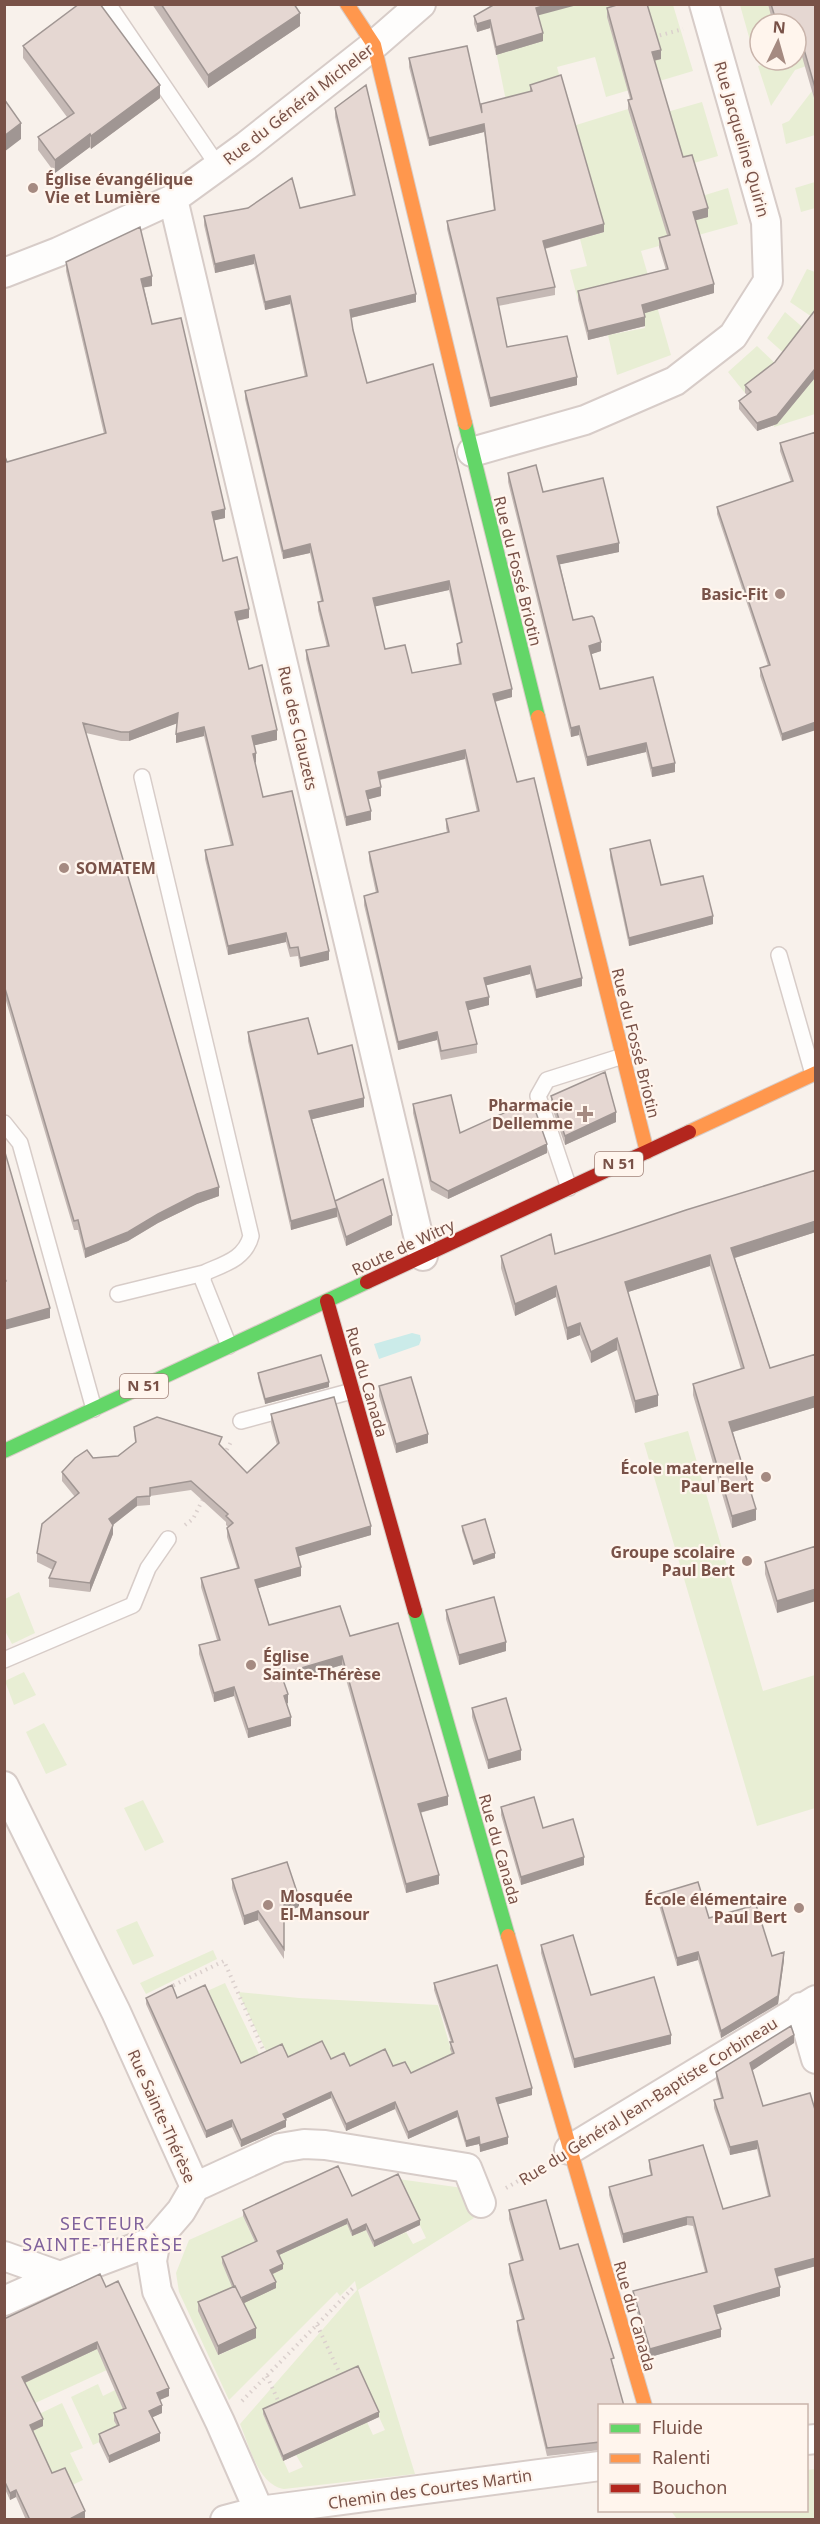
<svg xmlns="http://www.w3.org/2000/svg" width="820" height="2524" font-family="'Noto Sans',sans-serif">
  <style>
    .green { fill: #e8eed4; fill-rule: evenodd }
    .water { fill: #cbebe9 }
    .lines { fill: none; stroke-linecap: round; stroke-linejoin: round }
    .lane-casing { stroke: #d7ccc8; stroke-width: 18 }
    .street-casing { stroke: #d7ccc8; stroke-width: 32 }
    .fast-casing { stroke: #d8ccc7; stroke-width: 16 }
    .slow-casing { stroke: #d8ccc7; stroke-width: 16 }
    .jam-casing { stroke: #d8ccc7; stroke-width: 16 }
    .path { stroke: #dbd0cd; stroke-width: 4; stroke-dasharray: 1.5 4.5; stroke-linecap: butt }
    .lane { stroke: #fefdfc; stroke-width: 15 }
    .street { stroke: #fefdfc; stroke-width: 28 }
    .fast { stroke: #63d668; stroke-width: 14 }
    .slow { stroke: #ff974d; stroke-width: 14 }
    .jam { stroke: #b3261e; stroke-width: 14 }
    .wall { fill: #c5b9b5; fill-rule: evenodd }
    .shaded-wall { fill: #a09693 }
    .building { fill: #e5d7d2; stroke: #a09693; stroke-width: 1.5; fill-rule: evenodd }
    .poi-dot { fill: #a58a81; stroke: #fff5ed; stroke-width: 2 }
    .labels { text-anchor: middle; stroke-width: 4.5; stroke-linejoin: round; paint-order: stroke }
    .shield { fill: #fff5ed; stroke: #a1837a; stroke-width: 1.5 }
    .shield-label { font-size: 15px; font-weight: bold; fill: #795248 }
    .street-label { font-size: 16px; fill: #795248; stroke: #fff5ed }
    .poi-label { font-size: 16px; font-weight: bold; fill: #795248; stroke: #fff5ed; text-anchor: end }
    .neighbourhood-label { font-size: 18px; letter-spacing: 1.5px; fill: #80639c; stroke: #fff5ed }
  </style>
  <rect width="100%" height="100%" fill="#f8f1eb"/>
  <path class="green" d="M579,4L673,5L693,71L606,97L595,57L557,67L573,126L628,109L644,162L679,153L667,112L702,102L718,156L650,176L702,196L728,188L738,224L641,251L671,355L617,375L608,335L645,328L634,286L578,300L570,270L587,266L580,239L604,232L507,106L496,51L535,14Z
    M740,5H771L773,24H760V49L753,51Z
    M815,49V63L795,70L771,106L758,66L779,60H796V55Z
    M812,91L815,103V135L786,144L782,124L789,121Z
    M815,182V208L801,212L795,188Z
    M807,269L815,272V319L790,302Z
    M785,312L807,331L786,355L767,338Z
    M757,346L779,367L745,393L728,372Z
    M814,379L815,414L774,427V425Z
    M688,1431L763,1691L815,1675V1808L757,1826L644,1443Z
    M19,1592L35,1633L12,1644L5,1631V1599Z
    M24,1672L36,1695L14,1705L5,1681Z
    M44,1723L67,1765L46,1774L26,1732Z
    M143,1800L164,1842L145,1851L124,1808Z
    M137,1921L154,1956L133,1965L116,1930Z
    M213,1950L217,1959L146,1994L140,1983Z
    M225,1983L271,2079L254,2116L205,1992Z
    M238,1992L299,1998L438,2005L454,2060L411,2079L288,2063L269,2057Z
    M398,2179L463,2188L474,2218L358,2290L415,2474L284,2489C258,2485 249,2445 240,2424L357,2290L355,2281L340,2296L337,2292L229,2400L179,2292L176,2273L189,2240L243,2216L257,2247L236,2294L199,2311L219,2355L255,2338L240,2305L270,2275L277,2256L346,2224L366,2230L374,2247L406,2232L413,2244L426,2238ZM358,2371L385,2430L373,2435L367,2422L296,2455L303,2467L289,2473L263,2414Z
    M83,2341L148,2351L5,2417V2378Z
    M98,2384L103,2396L115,2390L126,2415L119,2433L93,2445L71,2397Z
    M62,2403L83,2448L70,2453L83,2480L70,2486L52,2481L30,2432L37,2415Z
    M815,2469V2519H677L671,2511L806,2510L807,2470Z"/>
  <path class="water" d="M412,1333L420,1335L421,1340L419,1345L379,1359L374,1344Z"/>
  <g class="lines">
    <defs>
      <path id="lane" d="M108,4L218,166
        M142,777L251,1236C245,1259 224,1264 204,1273L203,1281L229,1346
        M779,955L813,1074
        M4,1123L20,1143L94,1409
        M569,1188L538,1096L547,1080L623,1056
        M118,1294L204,1273
        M241,1421L352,1391
        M4,1660L133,1605L148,1568L168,1539"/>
      <path id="street" d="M173,199L423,1256
        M4,273L58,252L173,199L246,146L374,45L421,4
        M472,452L585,420L675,381L733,336L768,281L766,222L704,4
        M4,1786L116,2012L195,2187L181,2211L156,2240L152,2261L157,2291L220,2422L259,2511
        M801,2007L816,2059
        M569,2150L816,2000
        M195,2187L280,2148L304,2144L325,2145L467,2168L481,2203
        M4,2256L60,2276
        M4,2301L60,2276L156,2240
        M806,2440L816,2439
        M225,2520L259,2511L600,2466"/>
      <path id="fast" d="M465,423L538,717
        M4,1451L367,1282
        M415,1611L508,1936"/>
      <path id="slow" d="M347,4L374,45L465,423
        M538,717L647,1152
        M689,1132L816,1073
        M508,1936L645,2406"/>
      <path id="jam" d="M367,1282L689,1132
        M327,1301L415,1611"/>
    </defs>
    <use href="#lane" class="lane-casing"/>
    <use href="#street" class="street-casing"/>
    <use href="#fast" class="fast-casing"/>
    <use href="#slow" class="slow-casing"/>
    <use href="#jam" class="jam-casing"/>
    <path class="path" d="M654,37L683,29
      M224,1455L232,1440
      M185,1525L193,1519L204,1497
      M168,1988L224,1961L265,2054
      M506,2188L540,2168
      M317,2325L342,2378
      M267,2376L280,2405
      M242,2401L355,2286"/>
    <use href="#lane" class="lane"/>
    <use href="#street" class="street"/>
    <use href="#fast" class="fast"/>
    <use href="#slow" class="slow"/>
    <use href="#jam" class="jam"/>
  </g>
  <path class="wall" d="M152,4H294L300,26L208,88Z
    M768,4H816V105L801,53L796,55V24H773Z
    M607,8L661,59L654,61L683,157L708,217L695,220L714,293L644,313L645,326L588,340L578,300V291L666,270L659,247V238L667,235L628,109V100L630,99L607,17Z
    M474,16H538L543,41L496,55L490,28L477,32L474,24Z
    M23,46L160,98L91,149L90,147L55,173L38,150V137L67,117L23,58Z
    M409,58L481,108L530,92V85L604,232L545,249L555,287V295L498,306L507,347L577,385L490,407L447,229V221L494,211L484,132L429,146L409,67Z
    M335,108L416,302L351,318L353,330L367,383L512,697L495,702L517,782L582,986L536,998L530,974L486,985L489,1005L468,1010L477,1044V1053L441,1060L437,1040L398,1050L364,905V896L376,893L369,860V852L447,832L446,828V819L477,812L465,759L380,780L381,796L368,799L371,820L346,826L306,659V650L327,647L318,610V602L321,601L310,553L283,559L245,399V391L305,377L290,304L265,310L254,264L215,273L204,225V216L300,208L353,196L335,117ZM449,590L461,643L457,644V652L459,664L412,673L385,649L375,606Z
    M66,262L152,286L144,287L152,324L225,518L214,520L223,561L249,618L237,621L249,669L277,740L255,745L256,762L255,763L263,797L329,960L300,967L298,956L290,957L286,942L228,955L205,859V850L231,846L204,736L176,743L177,723L129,741H121L86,733L219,1196L197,1204L158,1223L128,1241L85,1258L78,1230H74L4,994V454L7,462L104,434L66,271Z
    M816,309V380L814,379L777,424L757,431L739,409V401L747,395L745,393V385L775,362Z
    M816,432L782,741L760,676V668L768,666L717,514V507L791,482L780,451V443Z
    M508,473L543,492L619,552L560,564L573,620L601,651L591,654L600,689L675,772L652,777L646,752L587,766L579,735L571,737L508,482Z
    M610,849L661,885L713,924L629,946L610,857Z
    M248,1032L318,1054L364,1107L312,1119L335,1202L392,1225L346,1246L337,1216L291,1230L248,1041Z
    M551,1096L616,1122L565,1145L551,1105Z
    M413,1104L460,1133L516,1112L547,1153L448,1199L431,1190L413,1113Z
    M816,1232L735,1258L770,1368L816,1354V1407L733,1432L756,1520L732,1528L693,1395V1384L741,1369L710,1266L628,1292L658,1406L635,1413L617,1350L591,1363L580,1335L567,1340L556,1297L515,1316L501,1268V1256L555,1254Z
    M258,1373L329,1387L265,1404L258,1378Z
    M379,1386L428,1443L396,1453L379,1396Z
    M271,1414L371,1535L298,1556L301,1576L258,1588L269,1625L350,1636L448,1805L420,1813L439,1884L406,1893L342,1665L284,1682L288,1703L287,1704L291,1726L248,1738L234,1696L214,1702L199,1654V1645L217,1640L201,1587V1578L237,1568L227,1537V1528L228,1527L226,1525V1522L191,1490L150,1496V1505L137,1506L113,1525V1534L90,1592L49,1587V1578L53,1570L37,1562V1553L75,1497L62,1481V1472L93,1458L118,1456L135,1443L134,1427L221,1446L247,1473L277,1445L271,1423Z
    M462,1526L495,1558L473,1565L462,1531Z
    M816,1546L777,1613L765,1574V1562Z
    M446,1610L506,1651L459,1665L446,1619Z
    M472,1708L521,1760L488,1769L472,1717Z
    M501,1807L543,1828L584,1865L521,1885L501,1815Z
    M232,1879L299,1907L284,1912V1959L258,1920L244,1925L232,1888Z
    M658,1894L709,1918L772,1956L784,1960L778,2004L721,2038L698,1960L677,1966L658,1902Z
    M541,1945L591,1995L671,2044L574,2068L541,1953Z
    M434,1983L532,2095L497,2104L508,2144L480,2152L479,2144L466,2147L457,2117L408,2139L395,2109L346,2131L331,2098L285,2119L286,2127L241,2147L232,2127L206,2138L146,2004V1998H177L241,2063L288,2057L331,2059L350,2066H393L411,2073L452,2054L450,2049L451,2042L434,1990Z
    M794,2043L752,2070L763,2106L816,2113V2266L777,2277L780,2296L716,2314L721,2337L650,2357L633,2299V2291L705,2272L693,2226L687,2225L623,2243L609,2195V2187L651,2176L649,2168V2160L723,2209L768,2196L757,2149L730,2155L714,2108V2100L721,2098L716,2080V2072Z
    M352,2196L420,2225L374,2247L366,2230L352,2236L347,2224L279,2255L283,2269L273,2274L276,2288L244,2303L256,2338L218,2355L198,2311V2302L232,2287L222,2263V2257L255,2242L243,2216V2210Z
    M509,2210L560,2249L614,2367L600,2406V2450L547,2456L517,2330V2321L522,2320L509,2273V2264L521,2261L509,2219Z
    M106,2287L169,2396L160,2400L162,2413L152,2417L160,2441L109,2463L99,2442V2434L117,2426L114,2421V2413L123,2409L97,2349L25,2383L43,2426L33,2431L52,2473L85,2519L26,2520L16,2497L10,2500L4,2487V2319Z
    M263,2409L379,2417L283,2461L263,2414Z"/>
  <path class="shaded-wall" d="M550,4H581L536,16V8Z
    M300,13V26L208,88V75Z
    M490,20V28L477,32V24Z
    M543,33V41L496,55V47Z
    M801,39V53L796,55V41Z
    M661,50V59L652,61V52Z
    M160,85V98L91,149V136Z
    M21,123V139L4,152V136Z
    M484,124V132L429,146V138Z
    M90,134V147L55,173V160Z
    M708,208V217L693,221V212Z
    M604,224V232L543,249V241Z
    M254,255V264L215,273V264Z
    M152,276V286L141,288V279Z
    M714,284V293L642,314V305Z
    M416,294V302L350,318V310Z
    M290,296V304L265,310V302Z
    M645,317V326L588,340V331Z
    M814,370V379L777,424L757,431V423Z
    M577,377V385L490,407V398Z
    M225,509V518L212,521V512Z
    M619,543V552L557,565V556Z
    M310,544V553L283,559V551Z
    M449,581V590L373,607V598Z
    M249,609V618L235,621V612Z
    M601,642V651L589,655V646Z
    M512,689V697L493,702V694Z
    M178,713V723L129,741V732Z
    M816,722V730L782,741V734Z
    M579,726V735L571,737V728Z
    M204,727V736L176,743V734Z
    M277,730V740L252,746V736Z
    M646,743V752L587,766V757Z
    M465,750V759L378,780V772Z
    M256,753V762L253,764V754Z
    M675,763V772L652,777V768Z
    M381,787V796L366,800V791Z
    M371,811V820L346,826V817Z
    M713,916V924L629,946V938Z
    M286,933V942L228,955V946Z
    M329,951V960L300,967V958Z
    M530,966V974L484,986V978Z
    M582,978V986L536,998V990Z
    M489,997V1005L466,1011V1002Z
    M437,1032V1040L398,1050V1042Z
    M364,1098V1107L309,1120V1111Z
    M616,1112V1122L565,1145V1136Z
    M547,1144V1153L448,1199V1191Z
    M219,1187V1196L197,1204L158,1223L128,1241L85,1258V1249L197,1194Z
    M337,1208V1217L291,1230V1221Z
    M392,1215V1225L346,1246V1237Z
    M816,1221V1232L731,1259V1248Z
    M710,1255V1266L625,1293V1282Z
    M556,1286V1297L515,1316V1304Z
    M50,1308V1318L4,1330V1321Z
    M580,1323V1335L567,1340V1328Z
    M617,1338V1350L591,1363V1352Z
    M329,1382V1387L265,1404V1399Z
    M658,1395V1406L635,1413V1401Z
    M816,1396V1407L729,1433V1422Z
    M428,1434V1443L396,1453V1444Z
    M137,1497V1506L109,1528V1519Z
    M756,1509V1520L732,1528V1516Z
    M113,1525V1534L90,1592V1583Z
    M371,1526V1535L296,1557V1548Z
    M495,1553V1558L473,1565V1561Z
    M301,1567V1576L255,1589V1580Z
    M816,1589V1601L777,1613V1601Z
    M506,1642V1651L459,1665V1655Z
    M342,1656V1665L281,1683V1674Z
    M234,1687V1696L214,1702V1693Z
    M288,1694V1703L284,1704V1696Z
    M291,1717V1726L248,1738V1729Z
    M521,1750V1760L488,1769V1760Z
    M448,1796V1805L418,1813V1804Z
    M584,1857V1865L521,1885V1877Z
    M439,1875V1884L406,1893V1884Z
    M299,1898V1907L284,1912V1903Z
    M258,1911V1920L244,1925V1916Z
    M698,1952V1960L677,1966V1958Z
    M784,1952V1960L778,2004L721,2038V2031Z
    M671,2035V2044L574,2068V2059Z
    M794,2035V2043L750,2072V2063Z
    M532,2088V2095L496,2105V2098Z
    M331,2092V2098L283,2120V2114Z
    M395,2102V2109L346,2131V2124Z
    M457,2111V2117L408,2139V2132Z
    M232,2120V2127L206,2138V2131Z
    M286,2120V2127L241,2147V2140Z
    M479,2137V2144L466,2147V2141Z
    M508,2137V2144L480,2152V2145Z
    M757,2141V2149L730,2155V2147Z
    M687,2217V2225L623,2243V2234Z
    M347,2219V2224L277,2256V2251Z
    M420,2220V2225L374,2247V2241Z
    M366,2224V2230L352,2236V2231Z
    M816,2258V2266L775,2277V2269Z
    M283,2264V2269L270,2275V2270Z
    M276,2282V2288L240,2305V2299Z
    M780,2287V2296L714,2315V2306Z
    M256,2328V2338L218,2355V2346Z
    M721,2329V2337L650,2357V2349Z
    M97,2342V2349L22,2384V2377Z
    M169,2388V2396L157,2401V2393Z
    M162,2405V2413L149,2419V2411Z
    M379,2412V2417L283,2461V2456Z
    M43,2419V2426L30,2432V2425Z
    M160,2433V2441L109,2463V2456Z
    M16,2490V2497L10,2500V2493Z
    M85,2511V2519L84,2520H68Z"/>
  <path class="building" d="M79,4H100L160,85L91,136L90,134L55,160L38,137L74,113L23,46Z
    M161,4H294L300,13L208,75Z
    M495,4H550L536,8L543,33L496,47L490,20L477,24L474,16Z
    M620,4H647L661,50L652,52L683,157L692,155L708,208L693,212L714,284L642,305L645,317L588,331L578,291L668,269L659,238L670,235L632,112L628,100L632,99L607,8Z
    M771,4H816V91L801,39L796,41V24H777Z
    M467,46L482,113L481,104L532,91L530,85L561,75L604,224L543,241L555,287L497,298L507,347L567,336L577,377L490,398L447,221L495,210L484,124L429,138L409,58Z
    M366,85L416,294L350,310L353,330L367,383L433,364L512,689L493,694L517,782L534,778L582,978L536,990L530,966L484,978L489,997L466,1002L477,1044L441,1051L437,1032L398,1042L364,896L378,892L369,852L449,832L446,819L479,811L465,750L378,772L381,787L366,791L371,811L346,817L306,650L329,646L318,602L323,601L310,544L283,551L245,391L307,376L290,296L265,302L254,255L215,264L204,216L248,208L292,178L300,208L355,195L335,108ZM449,581L462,642L457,644L461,664L412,673L405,645L385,649L373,598Z
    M4,99L21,123L4,136Z
    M140,227L152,276L141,279L152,324L181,318L225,509L212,512L223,561L237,557L249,609L235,612L249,669L262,665L277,730L252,736L256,753L253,754L263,797L292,791L329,951L300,958L298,947L290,948L286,933L228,946L205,850L233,845L204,727L176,734L178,713L129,732H121L83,723L219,1187L197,1194L158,1214L128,1232L85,1249L78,1220L74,1221L4,985V454L7,462L106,433L66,262Z
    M816,309V372L814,370L777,416L757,423L739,401L751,392L745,385L775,362Z
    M816,432V722L782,734L760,668L770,665L717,507L793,481L780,443Z
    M536,465L543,492L603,478L619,543L557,556L573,620L592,616L594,618L601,642L589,646L600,689L653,677L675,763L652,768L646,743L587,757L579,726L571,728L508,473Z
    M650,840L661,885L703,876L713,916L629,938L610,849Z
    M308,1018L318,1054L352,1045L364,1098L309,1111L337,1208L291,1221L248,1032Z
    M605,1072L616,1112L565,1136L551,1096Z
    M451,1095L460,1133L515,1108L516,1112L533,1104L547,1144L448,1191L431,1181L413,1104Z
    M4,1149L50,1308L4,1321V1282L6,1281L4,1277Z
    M816,1170V1221L731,1248L770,1368L816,1354V1396L729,1422L756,1509L732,1516L693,1384L744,1368L710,1255L625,1282L658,1395L635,1401L617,1338L591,1352L580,1323L567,1328L556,1286L515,1304L501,1256L551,1234L555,1254L686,1210Z
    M383,1179L392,1215L346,1237L335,1201Z
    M321,1355L329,1382L265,1399L258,1373Z
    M411,1377L428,1434L396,1444L379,1386Z
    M334,1397L371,1526L296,1548L301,1567L255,1580L269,1625L340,1606L350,1636L398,1623L448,1796L418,1804L439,1875L406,1884L342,1656L281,1674L288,1694L284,1696L291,1717L248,1729L234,1687L214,1693L199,1645L220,1640L201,1578L239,1568L227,1528L233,1523L226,1516L228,1514L191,1481L150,1488V1496L137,1497L109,1519L113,1525L90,1583L49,1578L56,1562L37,1553L42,1524L79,1493L62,1472L75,1458L87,1450L93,1458L118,1456L136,1442L134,1427L157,1417L222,1437L219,1444L247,1473L279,1443L271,1414Z
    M485,1519L495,1553L473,1561L462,1526Z
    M816,1546V1589L777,1601L765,1562Z
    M494,1597L506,1642L459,1655L446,1610Z
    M506,1698L521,1750L488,1760L472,1708Z
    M534,1797L543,1828L573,1819L584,1857L521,1877L501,1807Z
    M287,1862L299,1898L284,1903V1949L258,1911L244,1916L232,1879Z
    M698,1882L709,1918L756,1905L772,1956L784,1952L778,1996L721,2031L698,1952L677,1958L658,1894Z
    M573,1935L591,1995L654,1977L671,2035L574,2059L541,1945Z
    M497,1965L532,2088L496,2098L508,2137L480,2145L479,2137L466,2141L457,2111L408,2132L395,2102L346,2124L331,2092L283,2114L286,2120L241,2140L232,2120L206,2131L146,1998L172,1985L177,1998L205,1985L241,2063L282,2044L288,2057L322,2041L331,2059L344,2053L350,2066L385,2049L393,2066L405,2062L411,2073L454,2053L450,2042H453L434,1983Z
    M791,2026L794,2035L750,2063L763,2106L810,2093L816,2113V2258L775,2269L780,2287L714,2306L721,2329L650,2349L633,2291L707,2272L693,2217H687L623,2234L609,2187L652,2175L649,2160L703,2145L723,2209L770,2196L757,2141L730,2147L714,2100L723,2098L716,2072Z
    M338,2166L352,2196L398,2174L420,2220L374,2241L366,2224L352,2231L347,2219L277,2251L283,2264L270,2270L276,2282L241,2298L235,2286H234L222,2257L257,2241L243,2210Z
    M546,2200L560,2249L578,2244L614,2358L611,2359L624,2406H600V2442L547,2448L517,2321L524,2319L509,2264L523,2260L509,2210Z
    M100,2274L106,2287L118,2281L169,2388L157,2393L162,2405L149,2411L160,2433L109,2456L99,2434L119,2425L114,2413L126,2408L97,2342L22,2377L43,2419L30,2425L52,2473L65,2468L85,2511L68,2520H30L16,2490L10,2493L4,2480V2319Z
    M235,2286L256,2328L218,2346L198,2302Z
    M358,2366L379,2412L283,2456L263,2409Z"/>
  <g class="poi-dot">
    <circle cx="33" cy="188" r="6"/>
    <circle cx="780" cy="594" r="6"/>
    <circle cx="64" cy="868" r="6"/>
    <path d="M582 1105h6v6h6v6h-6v6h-6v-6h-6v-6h6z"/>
    <circle cx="766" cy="1477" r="6"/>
    <circle cx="747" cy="1561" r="6"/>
    <circle cx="251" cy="1665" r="6"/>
    <circle cx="268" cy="1905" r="6"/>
    <circle cx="799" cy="1908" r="6"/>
  </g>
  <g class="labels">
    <g class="shield">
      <rect x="595" y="1152" width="48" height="24" rx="4.5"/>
      <rect x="120" y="1374" width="48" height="24" rx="4.5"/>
    </g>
    <g class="shield-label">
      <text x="619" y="1169">N 51</text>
      <text x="144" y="1391">N 51</text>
    </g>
    <g class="street-label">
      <text transform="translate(298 104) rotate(-38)" y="6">Rue du Général Micheler</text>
      <text transform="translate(742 139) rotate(74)" y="6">Rue Jacqueline Quirin</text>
      <text transform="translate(518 571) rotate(76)" y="6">Rue du Fossé Briotin</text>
      <text transform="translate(298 728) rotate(77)" y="6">Rue des Clauzets</text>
      <text transform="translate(636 1043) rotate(76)" y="6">Rue du Fossé Briotin</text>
      <text transform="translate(403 1247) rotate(-25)" y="6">Route de Witry</text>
      <text transform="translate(367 1382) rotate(74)" y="6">Rue du Canada</text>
      <text transform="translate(500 1849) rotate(74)" y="6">Rue du Canada</text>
      <text transform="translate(648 2101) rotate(-32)" y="6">Rue du Général Jean-Baptiste Corbineau</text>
      <text transform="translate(162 2116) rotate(66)" y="6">Rue Sainte-Thérèse</text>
      <text transform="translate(635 2316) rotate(74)" y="6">Rue du Canada</text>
      <text transform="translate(430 2489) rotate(-8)" y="6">Chemin des Courtes Martin</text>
    </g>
    <g class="poi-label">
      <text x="45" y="185" text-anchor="start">Église évangélique<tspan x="45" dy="18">Vie et Lumière</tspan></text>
      <text x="768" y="600">Basic-Fit</text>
      <text x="76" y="874" text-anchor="start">SOMATEM</text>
      <text x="573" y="1111">Pharmacie<tspan x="573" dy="18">Dellemme</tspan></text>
      <text x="754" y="1474">École maternelle<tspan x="754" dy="18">Paul Bert</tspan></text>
      <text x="735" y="1558">Groupe scolaire<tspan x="735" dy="18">Paul Bert</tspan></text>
      <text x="263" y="1662" text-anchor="start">Église<tspan x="263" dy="18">Sainte-Thérèse</tspan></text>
      <text x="280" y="1902" text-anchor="start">Mosquée<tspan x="280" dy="18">El-Mansour</tspan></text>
      <text x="787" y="1905">École élémentaire<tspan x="787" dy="18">Paul Bert</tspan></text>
    </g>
    <g class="neighbourhood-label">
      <text x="103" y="2230">SECTEUR<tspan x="103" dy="21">SAINTE-THÉRÈSE</tspan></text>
    </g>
  </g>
  <rect width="820" height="2524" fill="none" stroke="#795248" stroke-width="12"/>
  <rect x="598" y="2404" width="210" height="108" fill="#fff5ed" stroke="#c9b4ab" stroke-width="1.5"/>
  <rect x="610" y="2424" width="30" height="9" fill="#63d668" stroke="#c9b4ab" stroke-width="1.5"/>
  <text x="652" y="2434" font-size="18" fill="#795248">Fluide</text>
  <rect x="610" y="2454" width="30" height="9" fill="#ff974d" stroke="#c9b4ab" stroke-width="1.5"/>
  <text x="652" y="2464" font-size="18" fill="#795248">Ralenti</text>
  <rect x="610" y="2484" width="30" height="9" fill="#b3261e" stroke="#c9b4ab" stroke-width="1.5"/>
  <text x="652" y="2494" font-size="18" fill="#795248">Bouchon</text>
  <g transform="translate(778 42) rotate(5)"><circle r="28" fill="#fff5ed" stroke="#c9b4ab" stroke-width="1.5"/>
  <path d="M0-4.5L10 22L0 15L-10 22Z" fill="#a58a81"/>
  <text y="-9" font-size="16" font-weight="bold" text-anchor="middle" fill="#795248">N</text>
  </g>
</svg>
